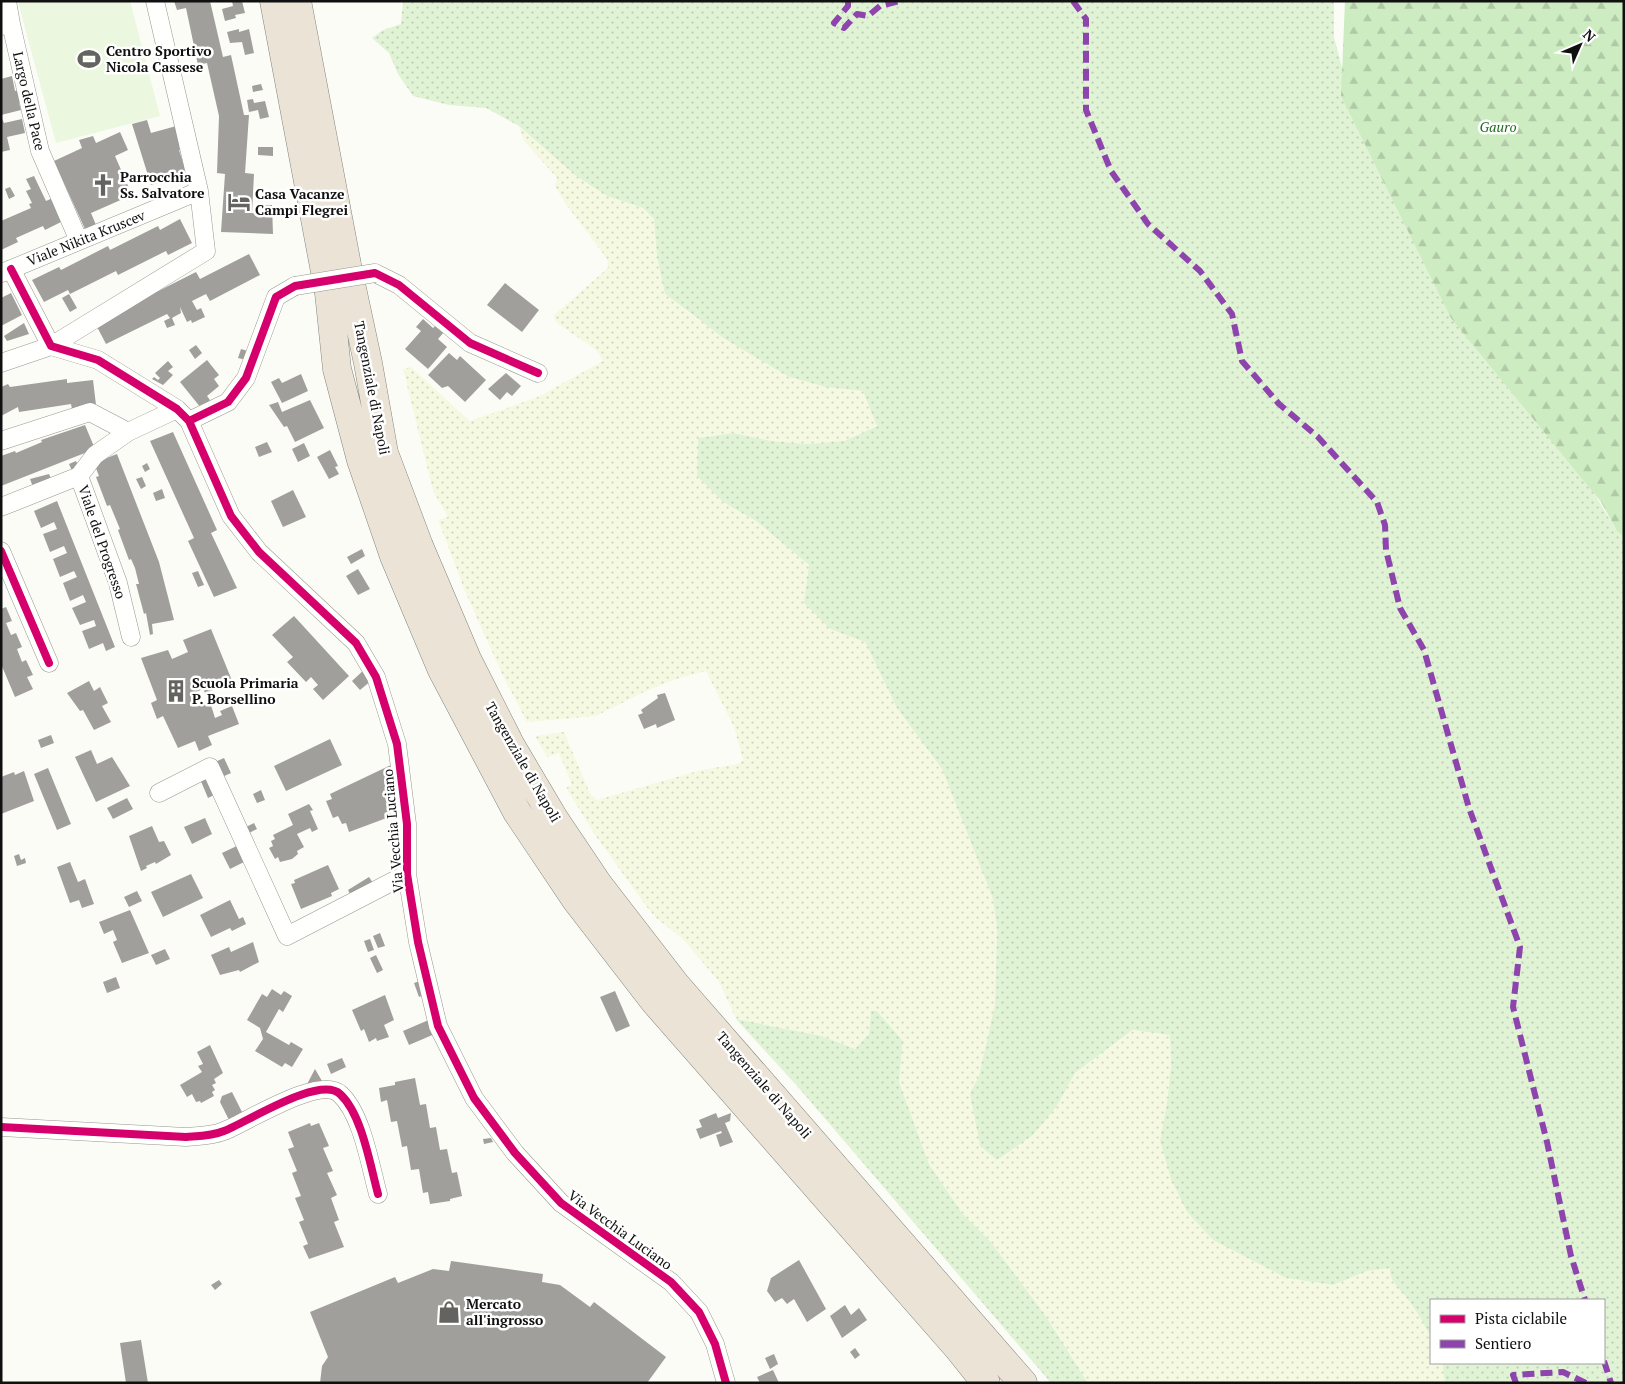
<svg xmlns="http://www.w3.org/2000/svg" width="1625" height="1384" font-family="'PT Serif',serif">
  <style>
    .farmland { fill: url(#farmland-dots) }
    .grass { fill: url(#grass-dots) }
    .forest { fill: url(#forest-firs) }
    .pitch { fill: #ebf7df }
    .building { fill: #a09f9b }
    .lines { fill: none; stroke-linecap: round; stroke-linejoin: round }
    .street-casing { stroke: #969694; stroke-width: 19 }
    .highway-casing { stroke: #848481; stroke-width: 29 }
    .street { stroke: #fffffe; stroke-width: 18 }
    .highway { stroke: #ebe4d6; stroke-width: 28 }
    .street-bridge-casing { stroke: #969694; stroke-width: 19; stroke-linecap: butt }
    .street-bridge { stroke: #fffffe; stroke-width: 18 }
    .quiet { stroke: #8e44ad; stroke-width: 6; stroke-dasharray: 12 6; stroke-linecap: butt }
    .cycleway-casing { stroke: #fff; stroke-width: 11 }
    .cycleway { stroke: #d6006c; stroke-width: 8 }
    .labels { text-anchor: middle; stroke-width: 5; stroke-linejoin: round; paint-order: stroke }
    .poi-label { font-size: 14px; font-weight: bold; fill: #101010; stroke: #fff; text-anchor: start }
    .street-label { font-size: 14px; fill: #101010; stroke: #fff }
    .park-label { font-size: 14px; font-style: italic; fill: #1c6d1c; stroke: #fff }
  </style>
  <defs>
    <pattern id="farmland-dots" width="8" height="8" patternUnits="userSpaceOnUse" patternTransform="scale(1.25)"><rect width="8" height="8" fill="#f6f9e2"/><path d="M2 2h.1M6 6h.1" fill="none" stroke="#d2d4c1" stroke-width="1.8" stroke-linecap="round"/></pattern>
    <pattern id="grass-dots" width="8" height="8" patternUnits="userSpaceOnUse" patternTransform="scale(1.25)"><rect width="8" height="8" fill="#e0f3d5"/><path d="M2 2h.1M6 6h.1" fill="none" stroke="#bfcfb6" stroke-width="1.8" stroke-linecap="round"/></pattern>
    <pattern id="forest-firs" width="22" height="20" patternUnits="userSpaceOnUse" patternTransform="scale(1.25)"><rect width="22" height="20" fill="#ceecc2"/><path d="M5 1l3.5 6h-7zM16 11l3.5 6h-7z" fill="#b0c9a6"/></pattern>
  </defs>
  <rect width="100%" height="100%" fill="#fcfcf6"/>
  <path class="farmland" d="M519,126L576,176L607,196L643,208L654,219L657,257L665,294L694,317L789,377L826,387L863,390L877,425L844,441L807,444L771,441L734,433L699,438L697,476L723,502L756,521L809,565L830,629L865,642L897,708L942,769L993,899L997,929L995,1004L979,1076L970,1093L1057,1106L1075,1073L1134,1030L1170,1035L1171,1066L1167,1103L1213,1240L1286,1278L1333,1285L1367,1271L1390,1267V1274L1394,1283L1410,1301L1431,1337V1363H1442L1445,1383H1088L1045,1315L991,1242L962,1213L929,1164L899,1082L903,1041L877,1011H871L869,1034L855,1049L822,1036L736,1019L719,982L683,939L656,918L646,906L595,835L566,788L572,785L559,753L547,757L535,736L564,732L590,793L597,800L701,770L738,764L743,760L734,727L706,671L673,680L644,692L596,716L527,722L503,676L464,589L438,520L448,517L433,491L403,369L411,367L470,421L538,397L603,361L596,350L557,323L553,316L608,268L607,259L565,203L555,186L557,178L524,141Z"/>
  <path class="grass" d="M403,1H1334V37L1349,94L1617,531L1624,537V1383H1445L1442,1363H1604V1300H1431V1337C1424,1325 1418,1313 1410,1302C1402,1290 1389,1283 1390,1268L1367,1271L1333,1285L1286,1278L1213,1240L1187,1212L1171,1179L1160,1141L1167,1103L1171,1066L1170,1035L1133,1030L1075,1073L1057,1106L1033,1135L997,1160L980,1146L970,1093L979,1076L995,1004L997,929L993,899L942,769L897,708L865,642L830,629L804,603L809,565L756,521L723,502L697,476L698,438L734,433L771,441L807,444L844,441L877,426L863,391L826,387L789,377L725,339L665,294L657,257L654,219L643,208L607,196L576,176L519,126L486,108L449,105L413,96L398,74L389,53L372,38L383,30L401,24Z
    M871,1011H877L903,1041L899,1082L929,1164L962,1213L991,1242L1045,1315L1088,1383H1051L798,1087L736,1019L822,1036L855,1049L869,1034Z"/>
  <path class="forest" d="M1345,1H1624V537L1617,531L1601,502L1451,318L1341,96Z"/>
  <path class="pitch" d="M130,1L160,116L56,143L18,2Z"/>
  <path class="building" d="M174,1H210L223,57L231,55L244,115H249L245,173L254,174L252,213L260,214V205H272L273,234L221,232L225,174L217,173L219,116L207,63L198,65L186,8L177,10Z
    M232,1H242L245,13L235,15L236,18L225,21L222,9L233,6Z
    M239,29V32L249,29L254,53L245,55L242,42L230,43L227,32Z
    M12,76L15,91L20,90L22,102L19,103L21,110L1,115V79Z
    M261,84L263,90L253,92L252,86Z
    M253,99L254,103L265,101L269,117L260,119L258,110L249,112L247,100Z
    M1,116L4,123L22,119L25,133L7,137L10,150L1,152Z
    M147,120L151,133L180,125L187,148L179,150L187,175L151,185L132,124Z
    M120,132L128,150L115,156L132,195L91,213L96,225L85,229L54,161L82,148L79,140L93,136L96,143Z
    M258,147H273V156L258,155Z
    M34,176L46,201L55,197L65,220L45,230L43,226L16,238L18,242L1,250V221L31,208L29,204L32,203L26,191L31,189L26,179Z
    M10,187L15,196L9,199L5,189Z
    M180,219L192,243L168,255L166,251L118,275L116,271L70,294L68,290L44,302L32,280L59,267L61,270L108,246L110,250L158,226L160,230Z
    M249,254L260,275L210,301L206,294L192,301L197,310L201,308L205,317L192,323L191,320L187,322L180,307L181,313L172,318L175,325L167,328L164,321L170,318L167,314L106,344L95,323L196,272L200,279Z
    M505,283L539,310L522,332L487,305Z
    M11,293L22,315L1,326V298Z
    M69,294L77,308L70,312L62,298Z
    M423,319L433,328L436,325L444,332L438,339L447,347L428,369L405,349L421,331L416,327Z
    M24,323L29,334L7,341L4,336Z
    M196,345L202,353L195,359L189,350Z
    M241,349L248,351L246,360L238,358Z
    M449,353L457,360L460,356L486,380L465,402L448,386L442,388L428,375Z
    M207,360L219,375L214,379L219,386L207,396L210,400L201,408L180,382Z
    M168,361L173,367L168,371L173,375L163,385L152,379L154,377L158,380L160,378L155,373Z
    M506,373L521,386L512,396L507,392L500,400L488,389Z
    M301,374L308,391L282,403L271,382L279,378L282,383Z
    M67,379V383L93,380L96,405L72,409L71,404L19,412L18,407L1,416V387L8,384L10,387Z
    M310,400L324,428L295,442L287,426L284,427L269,405L278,402L282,412Z
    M85,425L95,449L1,486V456L15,451L16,453L42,442L41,440Z
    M173,432L217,530L211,533L237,588L214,597L188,541L194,538L150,441Z
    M267,442L272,452L259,457L255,447Z
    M304,443L310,456L298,462L292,449Z
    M330,450L338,466L335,467L339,474L329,479L317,457Z
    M117,454L159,562L174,620L152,624L153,634L150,635L146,613L144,614L136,584H139L135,568L131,559L129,560L118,530L120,529L110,505L107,506L96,477L99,476L94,463Z
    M76,461L80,470L73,473L69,464Z
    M147,463L150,469L145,472L142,466Z
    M49,474L53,483L33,487L30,479Z
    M142,477L146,486L141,489L136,479Z
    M162,489L165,498L156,501L153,493Z
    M293,490L306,517L283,527L271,501Z
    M57,501L115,647L106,651L103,643L89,649L82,631L96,626L94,620L80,625L72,608L86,602L83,595L70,601L63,583L77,577L74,571L60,577L53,559L67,553L64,546L50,552L43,534L57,529L54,522L41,528L34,511Z
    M362,549L365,556L351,564L347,557Z
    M358,569L370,589L358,595L346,576Z
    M198,571L204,585L198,587L192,573Z
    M6,607L12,621L6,623L11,635L16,633L22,647L17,649L22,662L26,660L33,675L27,677L33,689L15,697L1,664V609Z
    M294,616L349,676L323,700L313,689L318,685L311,677L306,682L287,662L293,657L272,635Z
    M211,629L233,683L205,693L203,689L196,692L202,705L210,702L215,718L222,715L220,711L232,706L239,724L208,736L212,745L199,751L195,741L178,748L163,716L157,719L151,703L157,700L141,658L168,650L172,659L188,652L183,640Z
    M366,668L372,680L360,690L352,681Z
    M89,681L94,691L100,687L108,703L102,706L111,722L94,730L83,710L80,711L67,693Z
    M665,693L675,720L657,728L656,724L644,729L638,715L643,713L641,710L658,698L657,695Z
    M51,735L54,743L41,748L38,740Z
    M330,739L342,765L286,791L274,766Z
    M91,750L97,764L112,757L130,786L96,802L75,757Z
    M224,758L231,773L222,777L215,762Z
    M393,764L396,786L383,791L392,816L349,832L346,823L342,824L338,816L333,818L326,801L332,799L330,794Z
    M48,768L71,824L57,830L34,774Z
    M24,771L34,801L1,814V777L14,772L15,775Z
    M208,776L216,794L208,798L200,779Z
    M261,790L265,800L257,803L253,794Z
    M127,798L133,809L113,819L107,808Z
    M309,804L313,810L310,811L318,829L312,832L310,828L297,834L304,847L297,851L298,854L292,859L280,862L278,857L275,859L269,848L273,846L271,841L275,839L273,835L293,825L288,814Z
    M205,818L212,834L192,844L184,827Z
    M254,823L257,829L247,834L244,828Z
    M152,826L159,842L164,841L171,855L156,864L155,862L146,866L147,868L141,871L129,836Z
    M241,844L250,864L246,866L244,862L230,869L222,853Z
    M19,854L21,860L25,858L26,863L17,866L14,856Z
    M70,862L78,882L85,879L94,904L82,908L79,900L70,903L57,867Z
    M328,865L339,889L331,893L332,896L301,909L291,884L295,883L294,880Z
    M191,874L203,898L163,917L151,892Z
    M369,877L375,886L352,898L348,890Z
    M137,891L142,901L129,907L124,897Z
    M230,900L239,919L243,917L246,924L232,931L230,928L211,937L200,915Z
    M130,910L149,953L122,963L113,942L117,940L113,930L104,934L99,922Z
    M380,933L385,946L378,948L373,936Z
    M370,939L374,950L368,952L364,941Z
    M253,942L259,962L240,972L239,970L220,975L211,955L229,947L231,952Z
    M165,949L170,959L156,965L151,955Z
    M376,955L383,970L377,973L370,958Z
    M116,977L120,988L107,993L103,982Z
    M420,981L424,995L419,997L414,983Z
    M272,989L281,995L284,991L292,996L283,1012L279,1009L266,1032L289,1045L291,1042L303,1049L292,1067L285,1063L282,1067L255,1051L263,1039L260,1028L247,1020L262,994L267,997Z
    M615,991L630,1026L616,1032L600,997Z
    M385,995L394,1020L384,1025L389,1037L377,1041L376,1038L369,1042L364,1029L361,1031L352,1010Z
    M431,1019L437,1033L409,1045L403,1031Z
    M210,1045L223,1073L214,1079L216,1083L212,1085L215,1090L212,1092L214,1096L201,1103L200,1101L196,1102L192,1094L187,1097L180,1085L202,1072L198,1066L203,1064L197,1052Z
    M342,1058L346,1067L331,1074L327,1064Z
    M315,1069L322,1081L305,1088Z
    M415,1078L420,1105L426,1104L430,1128L436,1127L440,1150L447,1149L452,1173L457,1172L462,1196L450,1199V1201L430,1204L428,1192L423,1193L419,1169L411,1170L407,1146L402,1147L397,1121L391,1122L387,1100L381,1102L379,1088L395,1085V1082Z
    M232,1092L243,1114L229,1120L220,1102L222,1096Z
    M716,1113L718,1118L731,1113L730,1121L725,1123L733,1142L720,1147L716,1135L722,1133L721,1131L700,1139L696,1129L702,1127L699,1120Z
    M310,1123L311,1126L319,1123L329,1146L323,1148L333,1171L327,1173L337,1195L331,1198L339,1220L334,1222L344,1247L309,1259L303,1246L308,1244L299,1222L304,1220L295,1198L301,1196L292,1173L297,1171L288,1149L294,1147L288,1132Z
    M491,1138L493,1142L484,1144L483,1139Z
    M799,1260L826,1309L807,1322L794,1299L787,1304L782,1298L775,1302L767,1291L771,1278Z
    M451,1261L543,1274L542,1282L560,1285L590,1307L594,1302L666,1357L647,1383H320L322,1366L328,1357L310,1312L395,1277L398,1283L433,1269L449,1271Z
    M219,1280L222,1284L215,1290L211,1285Z
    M845,1305L851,1315L859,1308L867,1320L842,1338L830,1316Z
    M141,1340L148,1383H126L120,1343Z
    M855,1348L860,1355L855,1359L850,1352Z
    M774,1354L778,1364L770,1369L765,1358Z
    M773,1370L779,1383H760L757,1377Z"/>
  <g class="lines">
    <defs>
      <path id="street" d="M7,1L11,24
        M1,26L11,24L40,151L79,241
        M11,269L51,346L98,360L177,409L189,421L231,516L259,552L356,643L376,677L397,744L407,824V874L418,942L438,1026L474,1098L515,1153L561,1203L671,1282L699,1312L715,1344L726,1383
        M2,273L199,191
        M375,273L399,285L470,343L538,373
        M1,363L51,346L206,251L199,191L155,1
        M189,421L228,402L246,378L276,297L295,286
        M1,441L90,412L128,432
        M79,476L118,583L131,637
        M1,507L79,476L95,455L128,432L177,409
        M1,551L49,663
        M159,793L210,767L287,936L407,874
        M1,1127L186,1137C199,1136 212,1136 224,1131C247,1122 320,1075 340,1094C362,1114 370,1165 378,1194"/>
      <path id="highway" d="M274,1L329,293L337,369L361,460L394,556L442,670L517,812L576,900L654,1001L958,1348L986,1383
        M297,1L347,265L368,363L384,453L419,546L467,659L511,746L553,817L598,884L676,985L1023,1383"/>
    </defs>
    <use href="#street" class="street-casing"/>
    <use href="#highway" class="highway-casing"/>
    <use href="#street" class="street"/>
    <use href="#highway" class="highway"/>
    <defs>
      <path id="street-bridge" d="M295,286L375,273"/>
    </defs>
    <use href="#street-bridge" class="street-bridge-casing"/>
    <use href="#street-bridge" class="street-bridge"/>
    <path class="quiet" d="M848,1V6L834,23L844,28L857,14L868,16L880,6L900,1
      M1073,1L1086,19V110L1111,171L1148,224L1200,271L1232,314L1242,361L1279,404L1318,437L1377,502L1385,525L1386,550L1400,608L1424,650L1469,808L1520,947L1513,1007L1547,1142L1571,1256L1585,1300
      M1604,1361L1611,1383
      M1516,1383L1513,1375L1563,1372L1586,1383"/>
    <defs>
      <path id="cycleway" d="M11,269L51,346L98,360L177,409L189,421L231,516L259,552L356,643L376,677L397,744L407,824V874L418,942L438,1026L474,1098L515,1153L561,1203L671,1282L699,1312L715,1344L726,1383
        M189,421L228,402L246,378L276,297L295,286L375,273L399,285L470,343L538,373
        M1,551L49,663
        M1,1127L186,1137C199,1136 212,1136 224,1131C247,1122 320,1075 340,1094C362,1114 370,1165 378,1194"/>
    </defs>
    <use href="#cycleway" class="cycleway-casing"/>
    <use href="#cycleway" class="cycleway"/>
  </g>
  <defs>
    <symbol id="stadium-bare" viewBox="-9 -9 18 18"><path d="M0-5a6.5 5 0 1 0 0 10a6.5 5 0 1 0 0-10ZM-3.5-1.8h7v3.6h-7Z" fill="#636360" stroke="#fff" stroke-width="2.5" paint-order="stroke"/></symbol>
    <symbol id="church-bare" viewBox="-9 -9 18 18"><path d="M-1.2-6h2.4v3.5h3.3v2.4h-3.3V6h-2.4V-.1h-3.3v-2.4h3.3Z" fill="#636360" stroke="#fff" stroke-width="2.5" paint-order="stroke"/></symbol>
    <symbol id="hotel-bare" viewBox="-9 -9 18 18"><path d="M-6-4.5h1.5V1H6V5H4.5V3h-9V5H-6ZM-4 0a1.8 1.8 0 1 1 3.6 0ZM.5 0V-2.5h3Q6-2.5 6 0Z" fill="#636360" stroke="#fff" stroke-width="2.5" paint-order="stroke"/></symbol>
    <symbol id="building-bare" viewBox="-9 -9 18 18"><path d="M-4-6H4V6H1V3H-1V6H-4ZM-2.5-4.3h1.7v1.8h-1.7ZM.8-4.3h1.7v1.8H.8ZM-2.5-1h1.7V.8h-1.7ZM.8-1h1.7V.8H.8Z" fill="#636360" stroke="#fff" stroke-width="2.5" paint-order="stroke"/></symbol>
    <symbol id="shop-bare" viewBox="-9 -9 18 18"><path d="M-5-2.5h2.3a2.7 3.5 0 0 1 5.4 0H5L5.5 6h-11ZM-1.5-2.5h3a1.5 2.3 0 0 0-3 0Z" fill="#636360" stroke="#fff" stroke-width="2.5" paint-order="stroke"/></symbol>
  </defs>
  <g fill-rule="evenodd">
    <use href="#stadium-bare" x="73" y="43" width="32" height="32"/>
    <use href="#church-bare" x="87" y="169" width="32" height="32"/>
    <use href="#hotel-bare" x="223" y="186" width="32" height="32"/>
    <use href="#building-bare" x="160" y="675" width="32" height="32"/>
    <use href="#shop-bare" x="433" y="1296" width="32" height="32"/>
  </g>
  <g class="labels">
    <g class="poi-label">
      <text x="106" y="56">Centro Sportivo<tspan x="106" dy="16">Nicola Cassese</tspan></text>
      <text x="120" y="182">Parrocchia<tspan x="120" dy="16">Ss. Salvatore</tspan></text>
      <text x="255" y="199">Casa Vacanze<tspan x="255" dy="16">Campi Flegrei</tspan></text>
      <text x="192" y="688">Scuola Primaria<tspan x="192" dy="16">P. Borsellino</tspan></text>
      <text x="466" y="1309">Mercato<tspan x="466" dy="16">all'ingrosso</tspan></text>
    </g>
    <g class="street-label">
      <text transform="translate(29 101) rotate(77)" y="5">Largo della Pace</text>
      <text transform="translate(86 238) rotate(-22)" y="5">Viale Nikita Kruscev</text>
      <text transform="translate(372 388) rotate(79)" y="5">Tangenziale di Napoli</text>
      <text transform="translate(102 542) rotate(71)" y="5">Viale del Progresso</text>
      <text transform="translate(523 762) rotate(60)" y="5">Tangenziale di Napoli</text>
      <text transform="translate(393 831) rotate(-95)" y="5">Via Vecchia Luciano</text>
      <text transform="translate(764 1085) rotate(49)" y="5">Tangenziale di Napoli</text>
      <text transform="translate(620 1230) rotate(36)" y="5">Via Vecchia Luciano</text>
    </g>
    <g class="park-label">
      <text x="1498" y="132">Gauro</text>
    </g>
  </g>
  <rect width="1625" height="1384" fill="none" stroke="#101010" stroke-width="5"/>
  <rect x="1430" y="1299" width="175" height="65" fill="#ffffff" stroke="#9f9f9f"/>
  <rect x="1440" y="1315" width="25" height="8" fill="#d6006c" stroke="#9f9f9f"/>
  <text x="1475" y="1324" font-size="15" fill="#101010">Pista ciclabile</text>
  <rect x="1440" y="1340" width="25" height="8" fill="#8e44ad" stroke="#9f9f9f"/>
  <text x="1475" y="1349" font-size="15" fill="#101010">Sentiero</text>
  <g transform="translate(1580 45) rotate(45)" stroke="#ffffff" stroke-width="4" paint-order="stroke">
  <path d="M0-4L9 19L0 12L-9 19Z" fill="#101010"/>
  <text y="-8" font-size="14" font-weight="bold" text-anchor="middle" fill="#101010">N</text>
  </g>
</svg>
